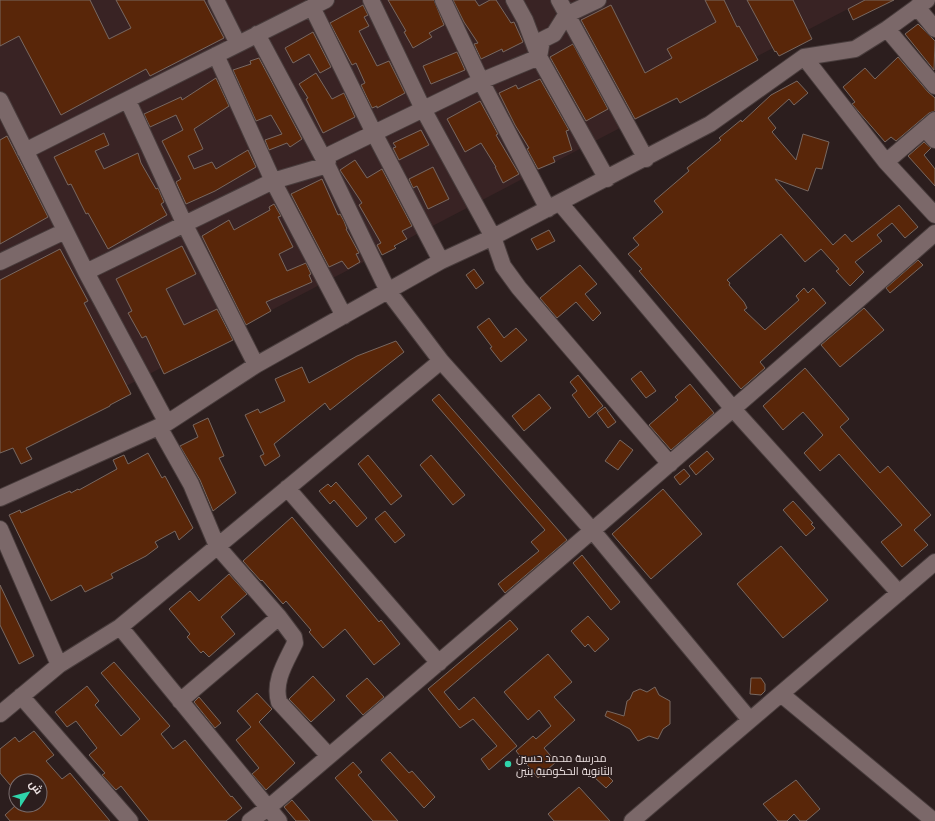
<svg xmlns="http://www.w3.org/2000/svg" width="935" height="821" font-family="'Noto Sans',Cairo,sans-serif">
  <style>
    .built { fill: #392324 }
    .building { fill: #592609; stroke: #786861 }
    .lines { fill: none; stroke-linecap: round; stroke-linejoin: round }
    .minor-casing { stroke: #483c3c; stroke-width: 18 }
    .minor { stroke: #7b6869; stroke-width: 16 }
    .poi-dot { fill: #2fd4aa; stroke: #2c1e1e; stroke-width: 1.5 }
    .labels { text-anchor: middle; stroke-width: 3; stroke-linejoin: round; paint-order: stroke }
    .poi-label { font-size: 11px; fill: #ede2e2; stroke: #2c1e1e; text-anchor: start }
  </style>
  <rect width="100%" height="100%" fill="#2c1e1e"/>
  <path class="built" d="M0,0H865L0,452Z"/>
  <path class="building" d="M0,0H90L109,39L131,28L116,0H204L224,38L150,76L146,69L61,115L19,36L0,46Z
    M388,0H434L444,25L429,33L432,37L413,48L404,32L406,31Z
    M453,0H475L479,6L490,0H496L511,23L514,22L523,42L503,52L502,49L481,59L474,44L478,43L464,22Z
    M705,0H724L737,27L739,26L758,60L680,103L677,98L635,119L581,20L611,5L645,73L672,58L667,49L716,22Z
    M747,0H793L812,39L779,56L776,51L775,52Z
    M865,0H894L853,20L848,9Z
    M363,5L368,15L364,17L369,26L359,31L377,66L389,61L405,93L377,108V106L372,108L361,85L365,83L356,63L352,65L330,23Z
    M918,24L935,41L934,70L905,34Z
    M313,32L331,67L320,73L309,54L293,63L285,48Z
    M573,44L608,109L586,121L550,57Z
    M457,52L465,70L431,84L423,66Z
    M898,57L928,92L935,98V111L929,113L896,141L891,137L885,142L852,104L855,102L843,87L865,68L875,79Z
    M259,58L302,139L290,147L287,143L269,150L265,140L282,134L271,115L256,121L233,70L251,64L250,61Z
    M316,73L332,99L344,93L355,117L323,133L306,99L308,98L299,84Z
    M216,78L229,106L194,129L203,149L188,156L194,169L212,162L216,169L248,150L256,167L215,191L186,204L176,182L181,179L162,141L183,130L176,115L150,127L144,114L181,97L182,100Z
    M540,79L569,130L566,131L572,150L553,157L555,162L538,169L527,149L529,148L515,125L499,93L516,85L518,89Z
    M797,81L808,93L794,105L789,99L768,118L776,128L772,132L796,160L803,134L829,142L822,169L816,168L808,191L775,179L833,245L845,234L852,242L899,205L918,227L905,238L892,223L877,235L882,241L855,262L864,272L850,286L836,271L839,269L821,249L805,262L781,234L727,280L730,283L729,285L744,302L747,308L744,310L765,330L799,300L796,296L804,288L808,293L813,288L826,303L760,362L765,368L741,389L639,271L642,269L628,254L639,245L633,238L663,212L654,201L689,171L687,168L721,140L719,138L741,120L742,122L771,95Z
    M480,101L498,134L496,135L519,174L503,183L495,167H496L481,143L465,152L447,119Z
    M421,130L429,145L399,160L393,148L396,147L393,143Z
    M104,133L109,145L95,151L104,169L138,153L141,163L156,189L158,188L164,202L161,204L167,215L108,249L88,213L86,214L71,184L68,185L54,157Z
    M7,136L48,217L0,244V140Z
    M924,142L931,148L924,155L935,169V186L908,156Z
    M355,160L367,178L382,169L412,226L402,231L407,239L394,246L396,248L382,255L377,245L381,243L359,205L362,203L340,170Z
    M433,167L449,199L428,209L417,186L413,188L409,179Z
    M322,179L338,215L340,214L344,221L347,229H346L359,253L356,254L360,262L348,269L342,261L329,267L291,194Z
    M274,204L281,216L278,217L293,247L279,254L287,271L306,263L311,274L309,275L312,282L266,302L271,311L246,325L202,236L229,220L234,230L270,210L269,207Z
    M549,230L555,241L537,250L531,239Z
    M182,246L196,274L166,289L184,325L217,309L233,340L164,374L146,336L142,338L128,313L132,311L116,279Z
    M60,249L88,301L84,303L131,394L110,405V406L26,448L32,459L21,464L13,448L0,453V280Z
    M918,260L923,265L890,293L886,288Z
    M580,265L597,284L585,294L601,313L593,321L576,302L557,318L540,298Z
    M474,269L484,283L476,289L466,275Z
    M864,308L884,330L840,367L821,345Z
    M489,318L504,338L516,328L527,340L501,362L490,348L492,347L477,327Z
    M396,341L404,352L330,410L325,403L274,444L280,456L265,466L260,456L264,454L245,415L258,409L260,413L285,401L275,379L302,367L309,383L357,356Z
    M805,368L849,419L840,427L880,473L888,466L931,515L914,530L928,545L902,567L881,542L902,525L839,454L820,471L804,453L823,435L803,412L783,430L763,406Z
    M641,371L656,391L646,398L631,379Z
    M578,375L603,406L589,418L572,395L577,391L570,382Z
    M690,384L714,413L671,450L649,425L678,400L675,397Z
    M439,394L567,540L505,593L498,584L539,551L531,542L545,530L432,400Z
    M539,394L551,408L524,431L512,416Z
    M605,407L616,422L608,428L597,413Z
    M208,418L224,456L219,458L236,493L213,511L200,480L180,446L198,437L193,425Z
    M620,440L633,450L618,470L605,461Z
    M707,451L714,459L696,475L689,466Z
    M148,453L162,478L165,476L193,528L179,540L175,531L155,542L158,547L146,556L111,574L113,578L85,592L81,585L51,601L9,515L20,510L21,513L70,491L71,493L78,489L79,490L117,469L113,460L124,455L128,464Z
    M368,455L402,496L391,505L358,464Z
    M431,455L465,495L453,505L420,465Z
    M684,469L690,476L680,485L674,477Z
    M336,482L367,518L357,527L334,500L330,504L319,491L328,484L331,487Z
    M663,489L702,534L651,579L612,534Z
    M793,501L813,523L811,524L815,528L806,536L783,510Z
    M385,511L405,535L395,543L375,519Z
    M292,517L379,622L381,620L400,644L374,665L345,629L323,648L309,632L311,630L286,601L283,604L262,580L261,581L243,561Z
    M781,546L828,600L783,638L737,584Z
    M582,555L620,602L611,610L573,563Z
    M229,574L247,594L221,617L235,634L209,657L203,651L201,653L187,637L190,634L169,609L190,591L199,601Z
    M0,585L34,656L19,664L0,625Z
    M588,616L609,639L595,652L588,644L585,647L571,631Z
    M510,620L518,629L444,692L459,710L474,697L517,746L489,770L481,759L497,746L473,719L460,728L428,689Z
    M548,654L572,682L554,697L575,720L544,748L556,762L538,778L516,751L533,736L536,739L551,726L539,710L528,720L504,692Z
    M114,662L170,726L161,734L173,749L185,740L231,797L232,796L242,808L226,821H149L121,786L116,790L102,775L105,773L89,755L97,748L76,721L67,727L55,712L87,686L99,701L95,705L121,736L140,719L101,673Z
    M313,676L335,700L311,722L289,699Z
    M367,678L384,697L363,715L346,696Z
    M751,678H761L765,684V691L761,695L750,694Z
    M655,687L659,695L670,701V724L663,729L658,739L649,736L638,741L630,729L605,716L607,711L624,716L627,701L630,699L633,692L640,689L647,692Z
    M257,693L272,709L259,722L295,763L266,790L252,774L259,768L236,740L251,727L237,711Z
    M199,697L221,723L215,728L194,702Z
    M34,731L54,755L46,761L62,779L70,773L110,821H10L5,815L16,805H40V781H16V792L0,773V749L15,737L19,742Z
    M390,752L409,773L412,771L435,797L424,808L381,760Z
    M353,762L362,772L358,775L398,821H373L335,778Z
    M600,768L613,781L606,788L593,776Z
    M796,780L820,809L806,821H800L794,814L787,821H778L763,804Z
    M579,787L610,821H554L548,814Z
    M292,800L310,821H296L284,807Z"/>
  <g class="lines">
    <defs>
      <path id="minor" d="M216,0L238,44
        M371,0L423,109L493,237L503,266L519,288L670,464
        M443,0L481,81L548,209
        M514,0L525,20L539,57L607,179
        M559,0L646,159
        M312,7L374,133L441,261
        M917,7L935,29
        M887,29L935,86
        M257,34L327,165L388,291L441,361L592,530L750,720
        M216,55L273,181L344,316
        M804,57L886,162L935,215
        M0,100L86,272L167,423
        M128,101L185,225L256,365
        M925,129L935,140
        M25,151L326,0
        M886,162L935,120
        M560,203L734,410L899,593
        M0,262L65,231
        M86,272L273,181L327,165L329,155L481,81L539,57L542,40L554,34L566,15L598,0
        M159,427L191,484L217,546L279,617L294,637L295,643C286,662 273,681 279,702L329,756
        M287,488L439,663
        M0,498L167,423L256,365L441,261L493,237L710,124L804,57L855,49L887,29L927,0
        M0,529L59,665
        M120,627L279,821
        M781,694L934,821
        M21,696L130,821
        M180,701L279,617
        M0,714L59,665L120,627L441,361
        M250,821L268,808C492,618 714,426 935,233
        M632,821L935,562"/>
    </defs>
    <use href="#minor" class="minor-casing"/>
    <use href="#minor" class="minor"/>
  </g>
  <circle class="poi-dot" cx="508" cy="764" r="4"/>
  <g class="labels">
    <g class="poi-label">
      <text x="516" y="762">مدرسة محمد حسين<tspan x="516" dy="13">الثانوية الحكومية بنين</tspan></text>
    </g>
  </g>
  <g transform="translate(28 793) rotate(54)"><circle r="19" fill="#2c1e1e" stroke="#796c6c"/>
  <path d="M0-3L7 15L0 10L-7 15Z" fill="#2fd4aa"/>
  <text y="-6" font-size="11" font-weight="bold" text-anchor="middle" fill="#ede2e2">ش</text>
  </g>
</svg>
